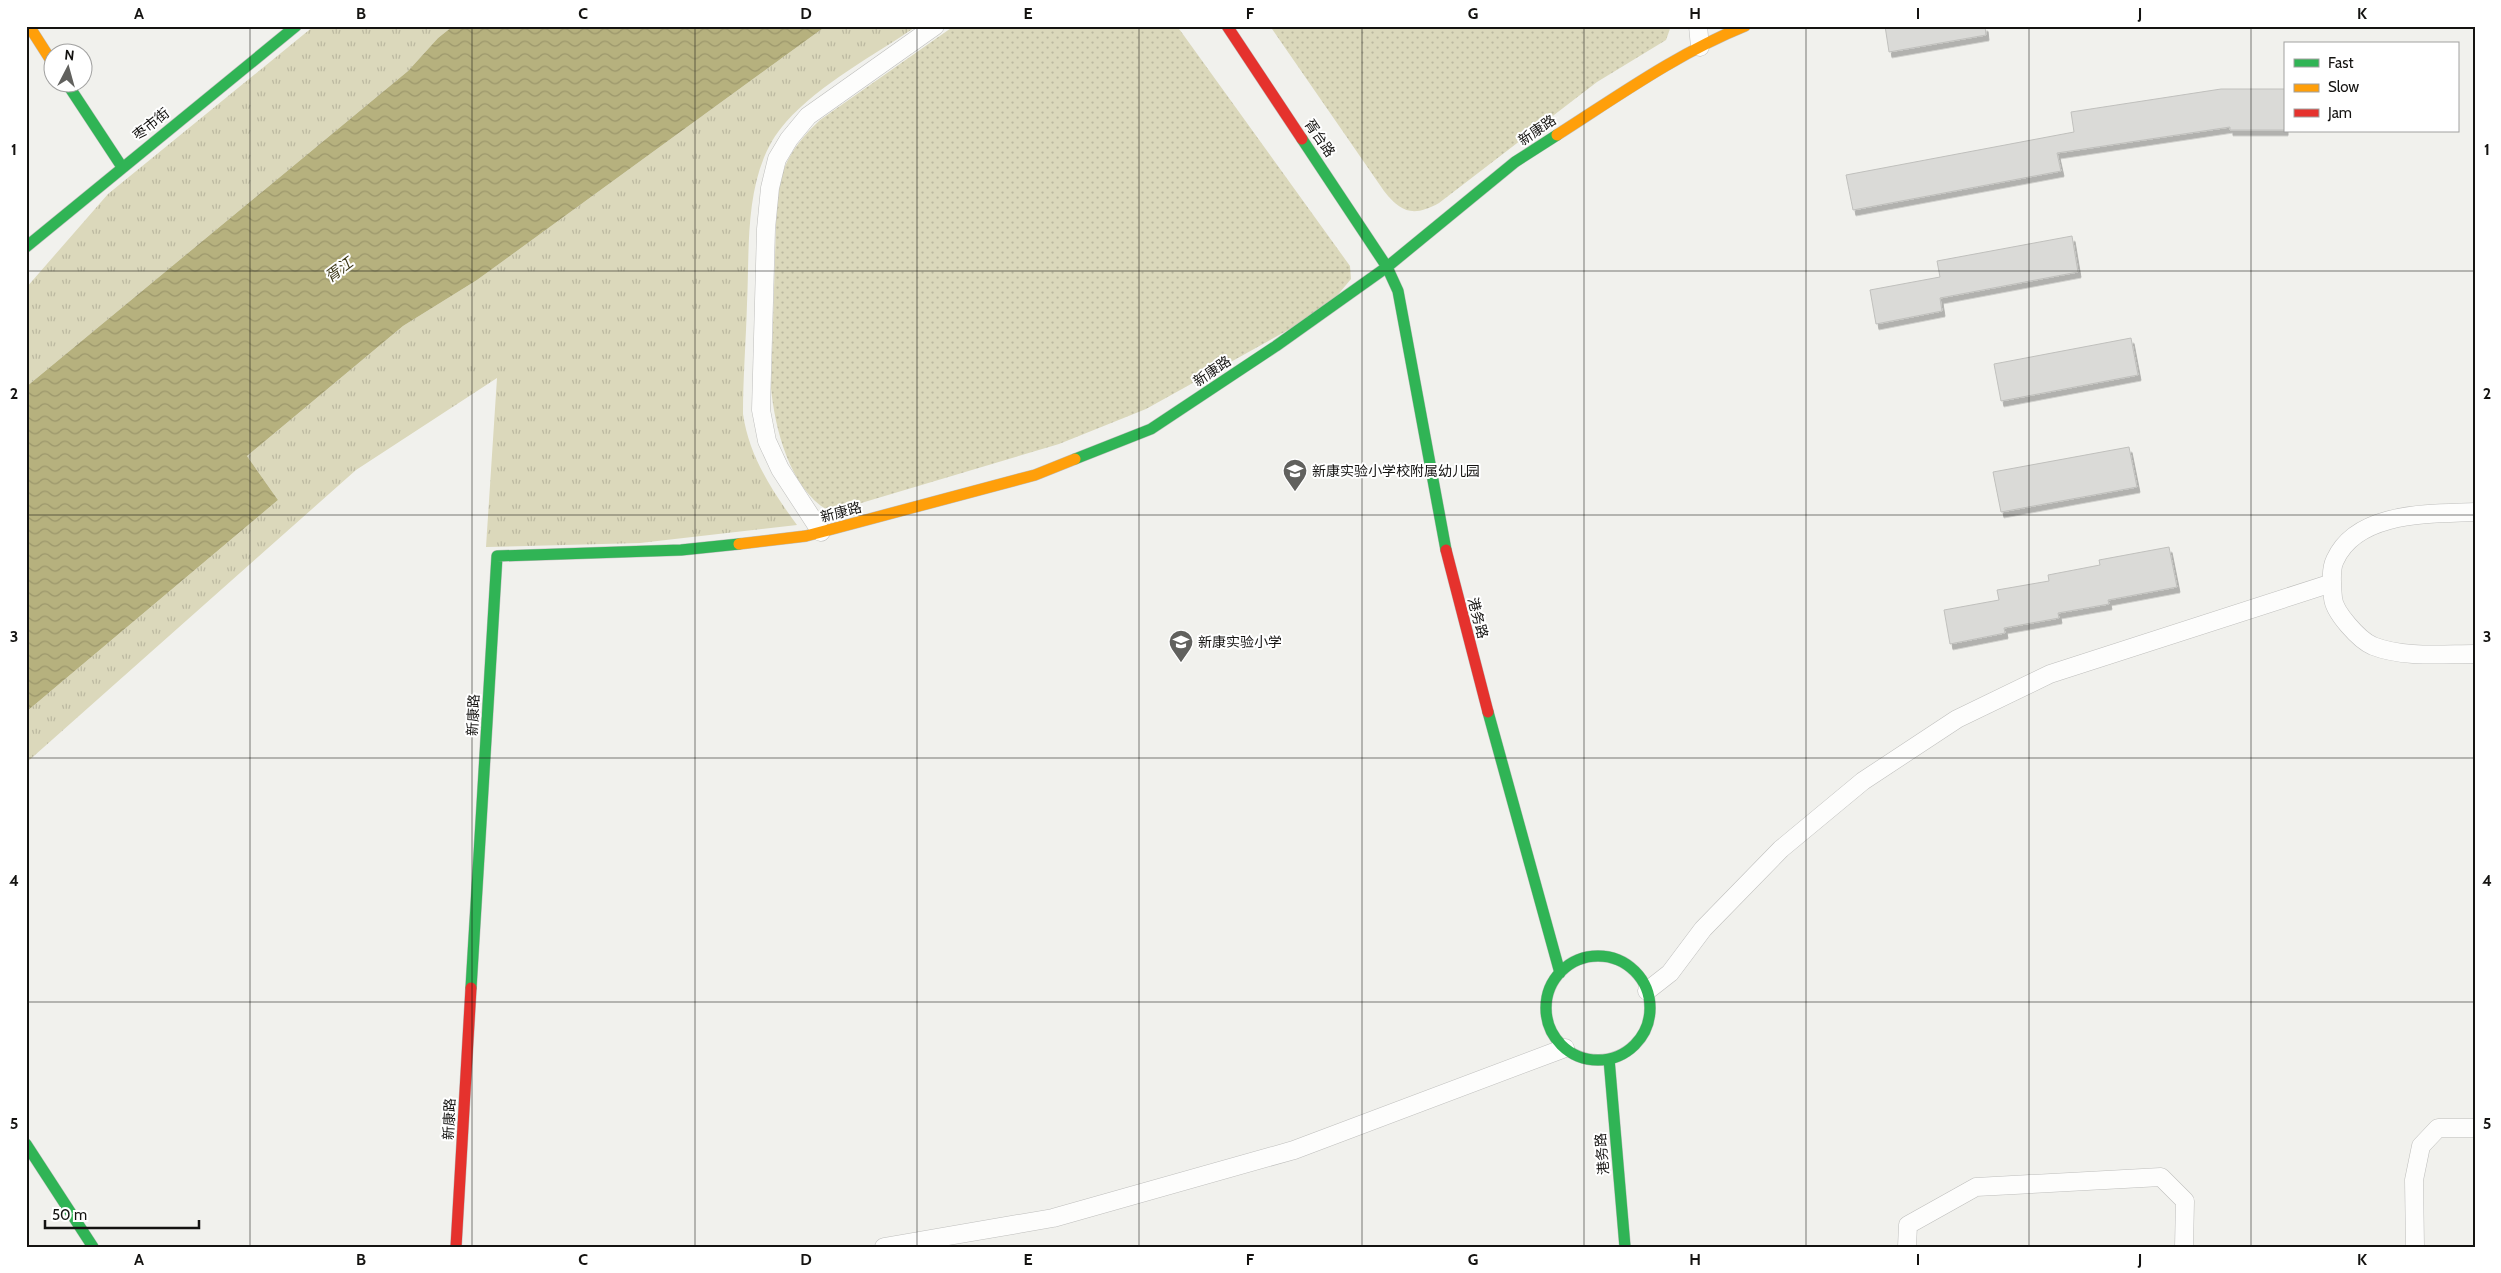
<svg xmlns="http://www.w3.org/2000/svg" width="2501" height="1273" font-family="Cabin,'Noto Sans SC',sans-serif">
  <style>
    .grass { fill: url(#grass-dots) }
    .park { fill: url(#park-tufts) }
    .water { fill: url(#water-waves) }
    .building { fill: #dadad7; stroke: #c0c0bd; filter: url(#shadow) }
    .lines { fill: none; stroke-linecap: round; stroke-linejoin: round }
    .street-casing { stroke: #bebebc; stroke-width: 19 }
    .fast-casing { stroke: #bebebc; stroke-width: 12 }
    .slow-casing { stroke: #bebebc; stroke-width: 12 }
    .jam-casing { stroke: #bebebc; stroke-width: 12 }
    .street { stroke: #fdfdfc; stroke-width: 18 }
    .fast { stroke: #30b455; stroke-width: 11 }
    .slow { stroke: #ff9f0a; stroke-width: 11 }
    .jam { stroke: #e5322d; stroke-width: 11 }
    .grid { fill: none; stroke: #141311; stroke-width: 1; stroke-opacity: 0.55 }
    .labels { text-anchor: middle; stroke-width: 4; stroke-linejoin: round; paint-order: stroke }
    .street-label { font-size: 14px; fill: #141311; stroke: #fff }
    .poi-label { font-size: 14px; fill: #141311; stroke: #fff; text-anchor: start }
    .water-label { font-size: 15px; font-style: italic; fill: #3b3717; stroke: #fff }
    .neatline { fill: none; stroke: #141311; stroke-width: 2 }
    .grid-label { font-size: 16px; text-anchor: middle; font-weight: bold; fill: #141311 }
  </style>
  <defs>
    <pattern id="grass-dots" width="8" height="8" patternUnits="userSpaceOnUse" patternTransform="scale(1.25)"><rect width="8" height="8" fill="#dbd8bb"/><path d="M2 2h.1M6 6h.1" fill="none" stroke="#bbb8a0" stroke-width="1.8" stroke-linecap="round"/></pattern>
    <pattern id="park-tufts" width="24" height="20" patternUnits="userSpaceOnUse" patternTransform="scale(1.25)"><rect width="24" height="20" fill="#dbd8bb"/><path d="M3 7l-1-3M5 7V3M7 7l1-3M15 17l-1-3M17 17v-4M19 17l1-3" fill="none" stroke="#bbb8a0"/></pattern>
    <pattern id="water-waves" width="16" height="10" patternUnits="userSpaceOnUse" patternTransform="scale(1.25)"><rect width="16" height="10" fill="#b6b17e"/><path d="M0 5q4-4 8 0t8 0" fill="none" stroke="#9c976c"/></pattern>
    <filter id="shadow"><feDropShadow dx="3" dy="5.5" stdDeviation="0" flood-color="#0004"/></filter>
  </defs>
  <rect width="100%" height="100%" fill="#f1f1ed"/>
  <path class="grass" d="M954,26H1177L1350,266L1351,279L1326,309L1146,409L1059,444L831,512C791,492 775,430 771,388L777,191C785,159 796,143 820,120Z
    M1270,26H1671L1666,40L1597,82L1439,203C1414,217 1401,213 1384,191Z"/>
  <path class="park" d="M314,26H453L438,38L408,71L26,387V288L108,194Z
    M826,26H917C873,56 821,83 786,122C743,170 750,244 747,304C746,341 743,377 743,414C749,456 772,491 797,525L640,543L486,547L497,378L356,470L26,763V712L278,500L247,456L403,326L477,280Z"/>
  <path class="water" d="M453,26H826L477,280L403,326L247,456L278,500L26,712V387L408,71L438,38Z"/>
  <path class="building" d="M1885,26H1985L1986,35L1889,52Z
    M2221,89H2285V130H2230V127L2057,153L2061,171L1853,210L1846,175L2074,132L2071,112Z
    M2072,236L2078,272L1940,298L1942,311L1876,324L1870,290L1940,277L1937,261Z
    M2131,338L2138,375L2001,401L1994,364Z
    M2129,447L2137,487L2001,512L1993,472Z
    M2169,547L2177,587L2108,600L2109,604L2058,613L2059,618L2004,628L2005,633L1950,644L1944,610L1999,600L1997,590L2049,581L2048,575L2100,565L2099,560Z"/>
  <g class="lines">
    <defs>
      <path id="street" d="M1698,26L1700,47
        M2475,512C2430,514 2357,511 2335,560C2330,570 2332,586 2333,598C2334,612 2359,640 2373,646C2404,658 2442,654 2475,654
        M821,532L780,469L767,441L761,410L766,229L770,188L777,159L789,139L808,116L935,26
        M1647,991L1670,973L1703,929L1781,849L1863,781L1957,719L2050,674L2332,583
        M884,1247L1053,1218L1294,1150L1565,1048
        M1907,1247L1908,1225L1976,1187L2161,1177L2185,1201L2184,1247
        M2415,1247L2414,1180L2421,1146L2438,1128H2475"/>
      <path id="fast" d="M66,82L122,167
        M1302,139L1387,267L1398,291L1446,550
        M26,247L296,26
        M1075,459L1151,429L1276,346L1387,267L1515,162L1557,135
        M1488,712L1560,973
        M1546 1008a52 52 0 1 1 104 0a52 52 0 1 1-104 0Z
        M471,988L497,556L681,550L739,544
        M1609,1059L1625,1247
        M26,1144L93,1247"/>
      <path id="slow" d="M29,26L52,62
        M1557,135C1618,96 1678,53 1745,26
        M739,544L806,536L1035,475L1075,459"/>
      <path id="jam" d="M1227,26L1302,139
        M1446,550L1488,712
        M456,1247L471,988"/>
    </defs>
    <use href="#street" class="street-casing"/>
    <use href="#fast" class="fast-casing"/>
    <use href="#slow" class="slow-casing"/>
    <use href="#jam" class="jam-casing"/>
    <use href="#street" class="street"/>
    <use href="#fast" class="fast"/>
    <use href="#slow" class="slow"/>
    <use href="#jam" class="jam"/>
  </g>
  <path class="grid" d="M250,26V1247M472,26V1247M695,26V1247M917,26V1247M1139,26V1247M1362,26V1247M1584,26V1247M1806,26V1247M2029,26V1247M2251,26V1247M26,271H2475M26,515H2475M26,758H2475M26,1002H2475"/>
  <defs>
    <symbol id="school-pin" viewBox="-11 -11 22 30"><path d="M0 17L-7.5 6A9.5 9.5 0 1 1 7.5 6Z" fill="#61615e" stroke="#fff"/><path d="M0-5L7-2L0 1L-7-2ZM-4 1L0 2.5L4 1V4Q0 6-4 4Z" fill="#fff"/></symbol>
  </defs>
  <g fill-rule="evenodd">
    <use href="#school-pin" x="1281" y="457" width="28" height="38"/>
    <use href="#school-pin" x="1167" y="628" width="28" height="38"/>
  </g>
  <g class="labels">
    <g class="street-label">
      <text transform="translate(151 124) rotate(-39)" y="5">枣市街</text>
      <text transform="translate(1537 130) rotate(-34)" y="5">新康路</text>
      <text transform="translate(1320 138) rotate(56)" y="5">胥台路</text>
      <text transform="translate(1212 371) rotate(-34)" y="5">新康路</text>
      <text transform="translate(841 512) rotate(-15)" y="5">新康路</text>
      <text transform="translate(1478 618) rotate(75)" y="5">港务路</text>
      <text transform="translate(473 715) rotate(-87)" y="5">新康路</text>
      <text transform="translate(449 1119) rotate(-87)" y="5">新康路</text>
      <text transform="translate(1602 1154) rotate(-95)" y="5">港务路</text>
    </g>
    <g class="poi-label">
      <text x="1312" y="476">新康实验小学校附属幼儿园</text>
      <text x="1198" y="647">新康实验小学</text>
    </g>
    <g class="water-label">
      <text transform="translate(339 270) rotate(-37)" y="5">胥江</text>
    </g>
  </g>
  <rect width="2501" height="1273" fill="none" stroke="#ffffff" stroke-width="55"/>
  <rect x="2284" y="42" width="175" height="90" fill="#ffffff" stroke="#a1a1a0"/>
  <rect x="2294" y="59" width="25" height="8" fill="#30b455" stroke="#a1a1a0"/>
  <text x="2328" y="68" font-size="15" fill="#141311">Fast</text>
  <rect x="2294" y="84" width="25" height="8" fill="#ff9f0a" stroke="#a1a1a0"/>
  <text x="2328" y="92" font-size="15" fill="#141311">Slow</text>
  <rect x="2294" y="109" width="25" height="8" fill="#e5322d" stroke="#a1a1a0"/>
  <text x="2328" y="118" font-size="15" fill="#141311">Jam</text>
  <g transform="translate(68 68) rotate(6)"><circle r="24" fill="#ffffff" stroke="#a1a1a0"/>
  <path d="M0-4L9 19L0 12L-9 19Z" fill="#61615e"/>
  <text y="-8" font-size="14" font-weight="bold" text-anchor="middle" fill="#141311">N</text>
  </g>
  <path d="M45 1220v8h154v-8" fill="none" stroke="#141311" stroke-width="2.5"/>
  <text x="52" y="1220" font-size="15" fill="#141311" stroke="#ffffff" stroke-width="4" paint-order="stroke">50 m</text>
  <rect x="28" y="28" width="2446" height="1218" class="neatline"/>
  <g class="grid-label">
    <text x="139" y="19">A</text>
    <text x="361" y="19">B</text>
    <text x="583" y="19">C</text>
    <text x="806" y="19">D</text>
    <text x="1028" y="19">E</text>
    <text x="1250" y="19">F</text>
    <text x="1473" y="19">G</text>
    <text x="1695" y="19">H</text>
    <text x="1918" y="19">I</text>
    <text x="2140" y="19">J</text>
    <text x="2362" y="19">K</text>
    <text x="14" y="155">1</text>
    <text x="2487" y="155">1</text>
    <text x="14" y="399">2</text>
    <text x="2487" y="399">2</text>
    <text x="14" y="642">3</text>
    <text x="2487" y="642">3</text>
    <text x="14" y="886">4</text>
    <text x="2487" y="886">4</text>
    <text x="14" y="1129">5</text>
    <text x="2487" y="1129">5</text>
    <text x="139" y="1265">A</text>
    <text x="361" y="1265">B</text>
    <text x="583" y="1265">C</text>
    <text x="806" y="1265">D</text>
    <text x="1028" y="1265">E</text>
    <text x="1250" y="1265">F</text>
    <text x="1473" y="1265">G</text>
    <text x="1695" y="1265">H</text>
    <text x="1918" y="1265">I</text>
    <text x="2140" y="1265">J</text>
    <text x="2362" y="1265">K</text>
  </g>
</svg>
